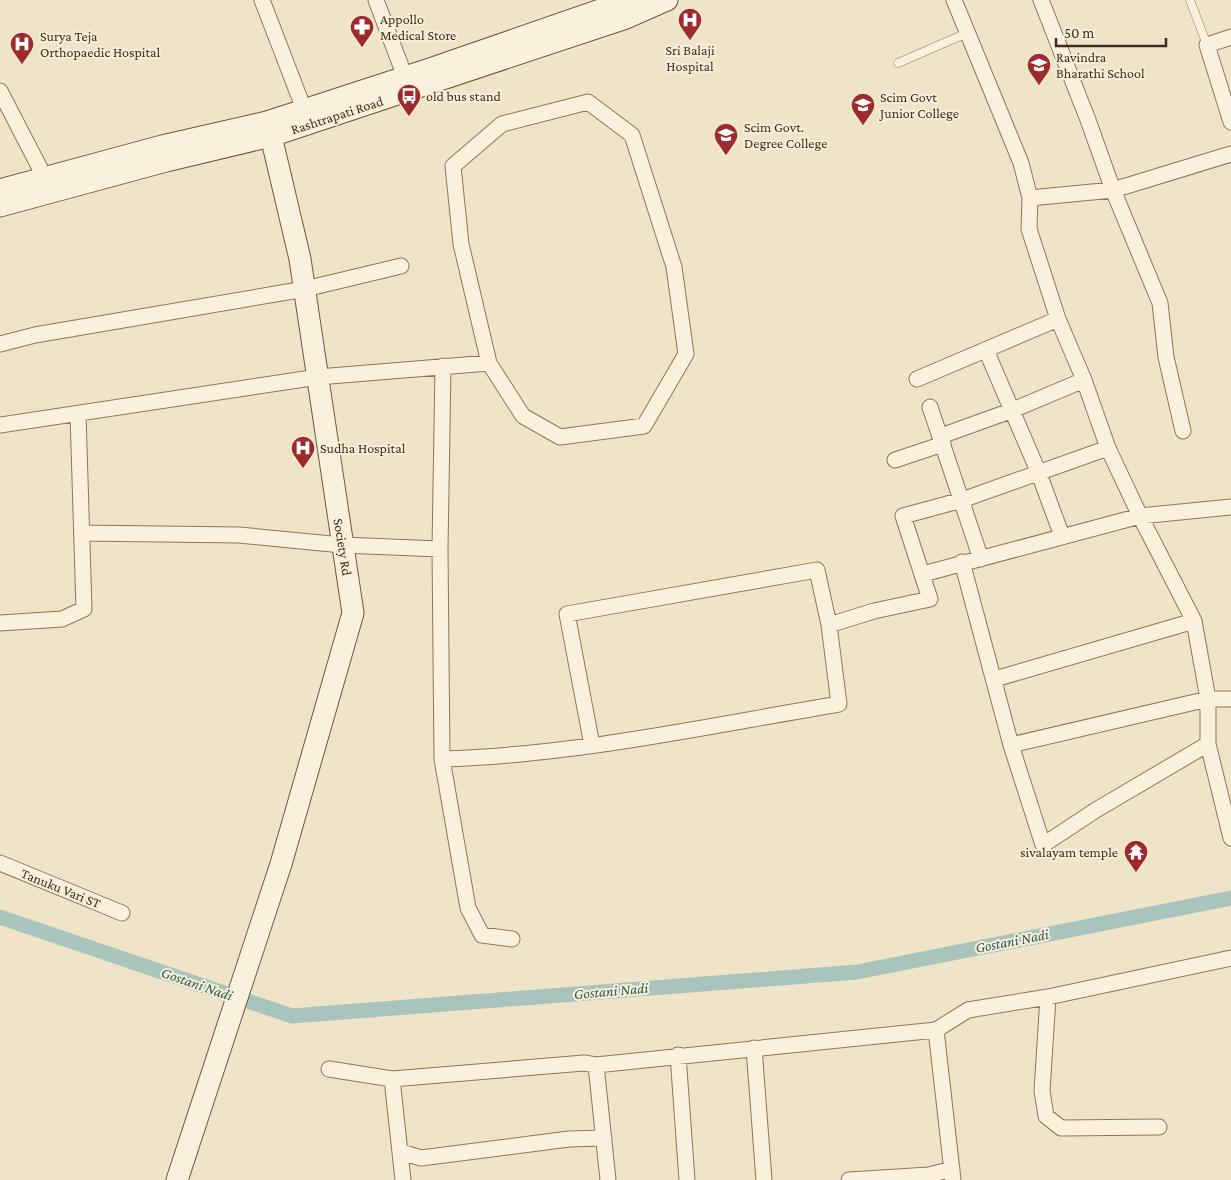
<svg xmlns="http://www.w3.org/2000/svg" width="1231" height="1180" font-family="'Crimson Pro',serif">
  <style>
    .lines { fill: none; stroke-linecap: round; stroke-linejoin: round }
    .canal { stroke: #a9c4bc; stroke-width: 15 }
    .lane-casing { stroke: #8d765c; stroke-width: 9 }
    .street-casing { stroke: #8d765c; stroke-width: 17 }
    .secondary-casing { stroke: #6f573f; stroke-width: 23 }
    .lane { stroke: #faf1dc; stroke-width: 8 }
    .street { stroke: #faf1dc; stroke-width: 15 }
    .secondary { stroke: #faf1dc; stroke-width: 21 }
    .labels { text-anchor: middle; stroke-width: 4; stroke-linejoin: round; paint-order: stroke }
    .poi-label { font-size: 14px; fill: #3d2e20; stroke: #f7eed8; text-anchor: start }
    .street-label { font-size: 14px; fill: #3d2e20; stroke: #f7eed8 }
    .water-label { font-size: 15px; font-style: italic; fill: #2f5d5a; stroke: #f7eed8 }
  </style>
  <rect width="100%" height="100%" fill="#f0e4c8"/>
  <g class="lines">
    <path class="canal" d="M0,917L292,1016L857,972L1231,898"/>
    <defs>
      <path id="lane" d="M1190,0L1207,45
        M898,63L967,33"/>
      <path id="street" d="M262,0L307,117
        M376,0L405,77
        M954,0L1021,163L1030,198L1029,229L1058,319L1084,380L1108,448L1140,516L1194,621L1208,699V744L1231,838
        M1041,0L1088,120L1113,190L1160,303L1166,357L1183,431
        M1231,37L1207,45L1231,122
        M0,91L45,178
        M588,102L632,135L674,267L686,354L644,426L560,437L523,416L489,363L461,244L453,166L502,124Z
        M1030,198L1113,190L1231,154
        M0,344L35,335L305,289L401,266
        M986,350L1038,471L1062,536
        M917,379L1058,319
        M930,407L981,559
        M0,425L318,377L489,363
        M941,436L1013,410L1084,380
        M895,460L943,444
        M82,533L239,535L342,545L440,549L442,759L468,908L482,935L512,939
        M440,549L443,366
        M962,562L1011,745L1043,845L1096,810L1208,744
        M923,574L1140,516L1231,507
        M0,623L62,619L84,609L78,414
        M829,625L874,611L930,599L903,516L962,500L1108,448
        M995,679L1194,621
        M1011,745L1208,699H1231
        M442,759C576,755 708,726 839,704L829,625L817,570L567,614L592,745
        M0,863L122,913
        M1048,997L1042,1091L1046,1116L1061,1128L1159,1127
        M936,1030L953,1180
        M754,1048L764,1180
        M678,1055L687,1180
        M596,1065L608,1180
        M329,1069L392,1079L584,1063L596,1065L936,1030L968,1010L1048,997L1231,958
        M392,1079L403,1180
        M401,1152L421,1158L569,1139L604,1138
        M849,1180L929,1175L952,1169"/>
      <path id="secondary" d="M0,190L162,146L267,122L427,70L629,0
        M0,206L166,161L271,136L626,18L667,0
        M177,1180L281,864L353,613L300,259L271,136"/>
    </defs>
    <use href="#lane" class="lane-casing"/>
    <use href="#street" class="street-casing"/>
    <use href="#secondary" class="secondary-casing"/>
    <use href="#lane" class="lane"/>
    <use href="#street" class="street"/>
    <use href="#secondary" class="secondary"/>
  </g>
  <defs>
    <symbol id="hospital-pin" viewBox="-11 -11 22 30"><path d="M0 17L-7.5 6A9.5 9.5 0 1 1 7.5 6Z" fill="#9e2a2b" stroke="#f7eed8"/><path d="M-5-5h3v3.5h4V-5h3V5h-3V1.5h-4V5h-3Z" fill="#fff"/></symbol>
    <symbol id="pharmacy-pin" viewBox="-11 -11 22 30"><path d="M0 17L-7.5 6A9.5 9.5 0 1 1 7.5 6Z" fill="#9e2a2b" stroke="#f7eed8"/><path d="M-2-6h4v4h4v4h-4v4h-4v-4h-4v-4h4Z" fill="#fff"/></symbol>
    <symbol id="school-pin" viewBox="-11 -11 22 30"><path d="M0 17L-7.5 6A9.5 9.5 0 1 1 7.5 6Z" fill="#9e2a2b" stroke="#f7eed8"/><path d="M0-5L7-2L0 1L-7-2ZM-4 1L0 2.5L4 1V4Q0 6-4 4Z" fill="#fff"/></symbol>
    <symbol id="bus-pin" viewBox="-11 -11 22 30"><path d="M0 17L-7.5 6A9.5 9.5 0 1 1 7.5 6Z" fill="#9e2a2b" stroke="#f7eed8"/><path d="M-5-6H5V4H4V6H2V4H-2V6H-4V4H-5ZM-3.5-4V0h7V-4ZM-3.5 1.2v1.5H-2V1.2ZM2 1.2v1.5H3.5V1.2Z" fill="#fff"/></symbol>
    <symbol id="university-pin" viewBox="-11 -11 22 30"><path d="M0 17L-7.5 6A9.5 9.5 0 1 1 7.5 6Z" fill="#9e2a2b" stroke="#f7eed8"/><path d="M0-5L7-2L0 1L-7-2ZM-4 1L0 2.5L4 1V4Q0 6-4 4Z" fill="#fff"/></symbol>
    <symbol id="temple-pin" viewBox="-11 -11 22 30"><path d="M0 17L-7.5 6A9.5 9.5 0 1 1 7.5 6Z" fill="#9e2a2b" stroke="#f7eed8"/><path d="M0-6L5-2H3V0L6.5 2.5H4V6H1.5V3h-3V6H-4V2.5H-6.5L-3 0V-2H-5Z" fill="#fff"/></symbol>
  </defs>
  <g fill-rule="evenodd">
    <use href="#hospital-pin" x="676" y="6" width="28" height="38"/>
    <use href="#pharmacy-pin" x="348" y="13" width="28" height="38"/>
    <use href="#hospital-pin" x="8" y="30" width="28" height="38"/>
    <use href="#school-pin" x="1025" y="51" width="28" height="38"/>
    <use href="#bus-pin" x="395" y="82" width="28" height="38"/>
    <use href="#university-pin" x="849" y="91" width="28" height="38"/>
    <use href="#university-pin" x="712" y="121" width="28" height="38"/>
    <use href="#hospital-pin" x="289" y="434" width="28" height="38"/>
    <use href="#temple-pin" x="1122" y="838" width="28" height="38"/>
  </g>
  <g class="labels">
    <g class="poi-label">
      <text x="380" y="24">Appollo<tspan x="380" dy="16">Medical Store</tspan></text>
      <text x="40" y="41">Surya Teja<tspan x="40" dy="16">Orthopaedic Hospital</tspan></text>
      <text x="690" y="55" text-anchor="middle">Sri Balaji<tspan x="690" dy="16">Hospital</tspan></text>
      <text x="1056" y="62">Ravindra<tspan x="1056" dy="16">Bharathi School</tspan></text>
      <text x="426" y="101">old bus stand</text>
      <text x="880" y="102">Scim Govt<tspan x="880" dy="16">Junior College</tspan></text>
      <text x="744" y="132">Scim Govt.<tspan x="744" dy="16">Degree College</tspan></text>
      <text x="320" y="453">Sudha Hospital</text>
      <text x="1118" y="857" text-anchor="end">sivalayam temple</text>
    </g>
    <g class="street-label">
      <text transform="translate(337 115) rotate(-18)" y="5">Rashtrapati Road</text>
      <text transform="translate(343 547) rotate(81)" y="5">Society Rd</text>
      <text transform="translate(61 888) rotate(22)" y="5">Tanuku Vari ST</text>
    </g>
    <g class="water-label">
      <text transform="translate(1012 941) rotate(-11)" y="5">Gostani Nadi</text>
      <text transform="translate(197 984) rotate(19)" y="5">Gostani Nadi</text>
      <text transform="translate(611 991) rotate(-5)" y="5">Gostani Nadi</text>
    </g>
  </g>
  <path d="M1056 38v8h110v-8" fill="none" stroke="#3d2e20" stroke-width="2.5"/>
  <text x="1064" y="38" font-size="15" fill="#3d2e20" stroke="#f7eed8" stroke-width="4" paint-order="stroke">50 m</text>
</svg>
